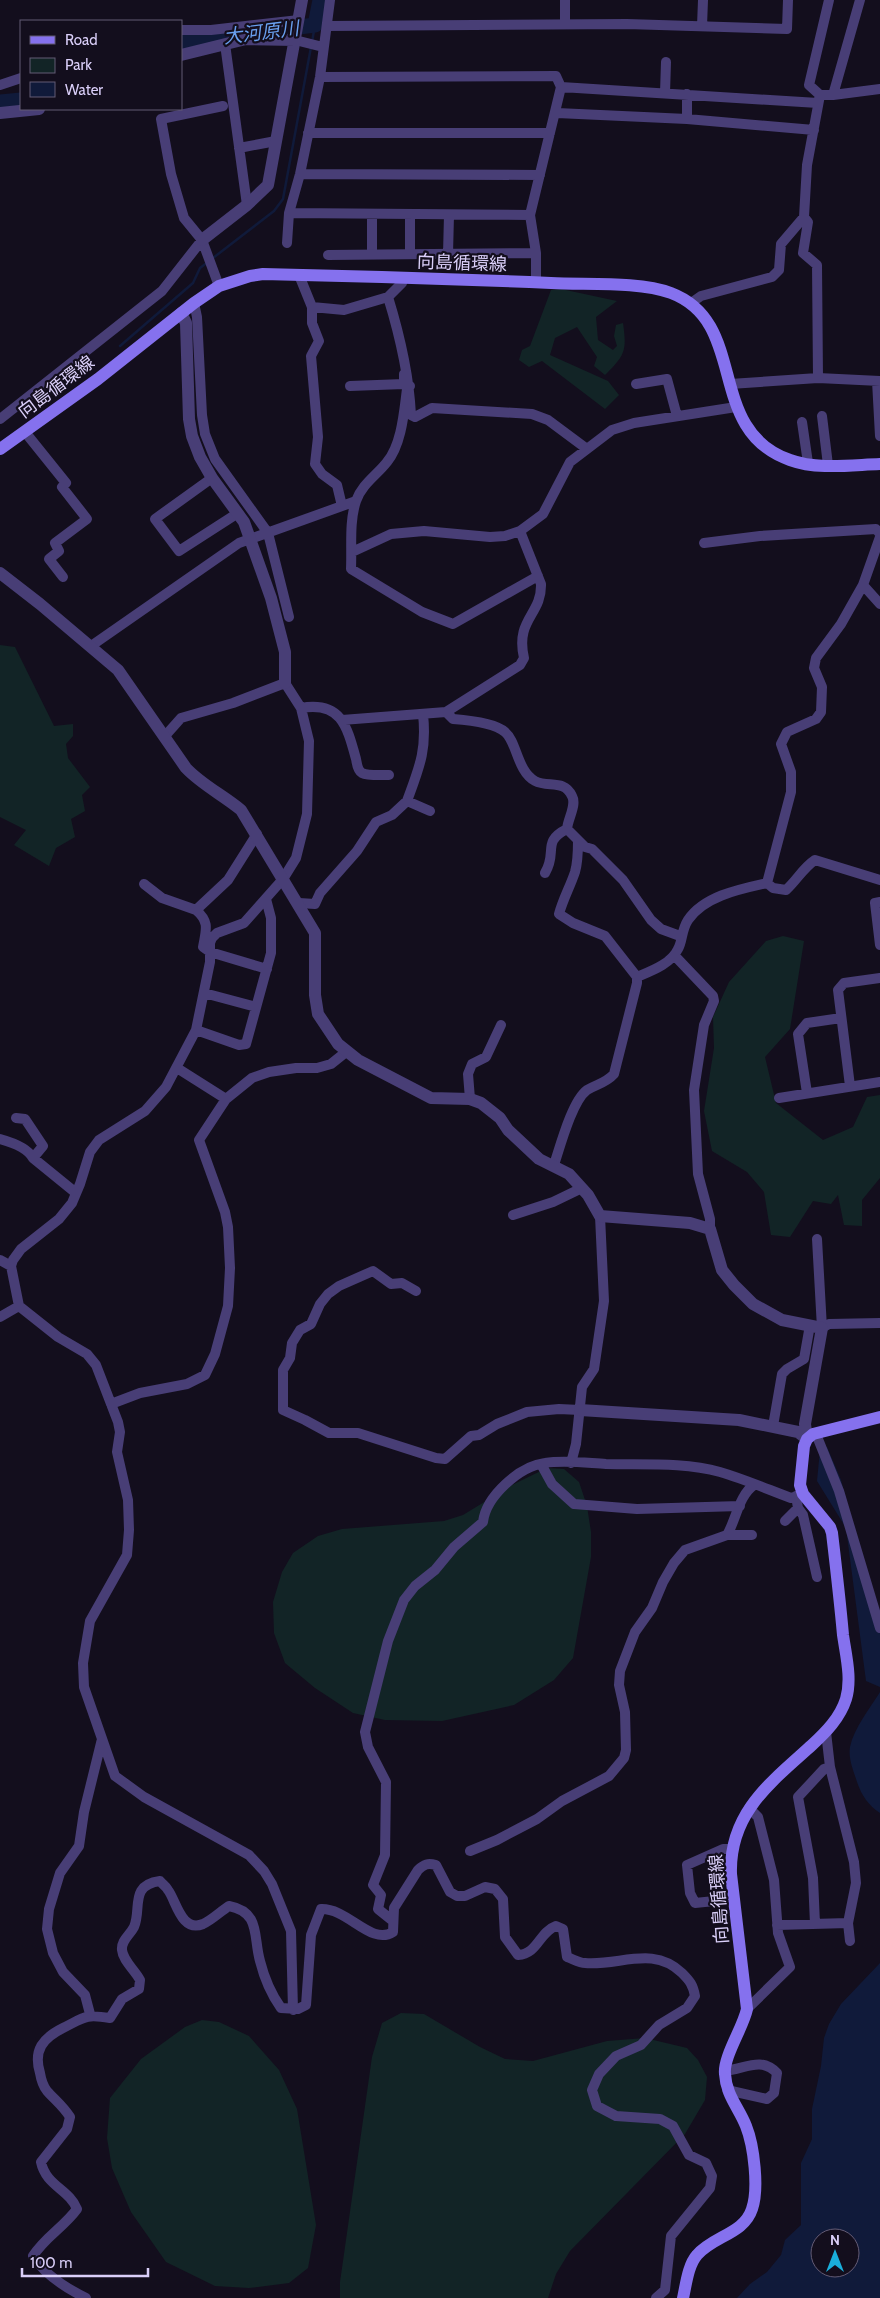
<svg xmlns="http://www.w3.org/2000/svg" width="880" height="2298" font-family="Cabin,'Noto Sans JP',sans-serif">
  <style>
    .green { fill: #122426 }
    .water { fill: #101a3a; fill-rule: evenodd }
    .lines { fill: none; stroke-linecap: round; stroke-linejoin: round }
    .stream { stroke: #101a3a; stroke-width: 2.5 }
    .river { stroke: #101a3a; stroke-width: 15 }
    .minor { stroke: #483e76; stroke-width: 10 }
    .tertiary { stroke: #483e76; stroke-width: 12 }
    .secondary { stroke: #8571ee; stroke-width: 12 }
    .labels { text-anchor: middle; stroke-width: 4.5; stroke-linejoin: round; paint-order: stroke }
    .street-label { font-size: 18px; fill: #dacff9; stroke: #130e1d }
    .water-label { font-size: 19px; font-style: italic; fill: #699fee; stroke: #130e1d }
  </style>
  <rect width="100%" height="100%" fill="#130e1d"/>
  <path class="green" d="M561,289L617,301L596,317L598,340L613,350L617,346L614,336L616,325L623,323C627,351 625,355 605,375L594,366L597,357L577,327L555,338L550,355L608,381L619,395L605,409L542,361L529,367L519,360L522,350L530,346L551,290Z
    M0,645L15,647L54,726L73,724V736L66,744L68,758L90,787L82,795L85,811L71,819L75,837L56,848L49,866L14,845L26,830L0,817Z
    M783,936L804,941L790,1029L765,1057L776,1103L823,1140L853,1127L867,1097L880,1095V1178L862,1200V1226L844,1225L838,1195L831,1204L813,1201L790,1237L771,1235L764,1192L747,1172L712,1151L704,1111L714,1048L713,1017L729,982L766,941Z
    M547,1468L564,1469L579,1482L587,1506L591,1532V1557L573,1658L554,1680L514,1705L442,1721L385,1720L353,1713L315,1688L285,1663L274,1633L273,1602L282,1572L293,1553L318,1536L342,1529L444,1521L463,1515L512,1485Z
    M401,2013L424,2014L480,2047L505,2059L533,2061L607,2041L645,2038L687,2048L698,2060L707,2077L705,2100L685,2134L570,2251L556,2274L548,2298H340V2282L372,2057L382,2023Z
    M202,2020L219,2022L249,2036L279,2070L297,2109L316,2225L308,2268L289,2283L249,2288L215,2286L166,2262L131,2212L112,2168L107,2138L110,2098L141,2059L185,2027Z"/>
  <path class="water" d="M827,1447L841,1480L880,1625V1687L866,1681L846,1528L817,1481L820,1450Z
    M880,1692V1813C868,1805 862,1796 857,1782C854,1772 848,1759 850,1747C854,1728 870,1708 880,1692Z
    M880,1963V2298H737L750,2284L767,2272L781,2255L785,2240L801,2225V2163L812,2139V2109L821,2066L824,2038L829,2024L841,2004ZM820,2238H850V2268H820Z"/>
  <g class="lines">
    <path class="stream" d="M312,42L315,25
      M213,258L274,211L283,199L311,47
      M120,346L193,283L200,268L208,262"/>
    <path class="river" d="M181,42L315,25L320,0
      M0,102L21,100"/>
    <path class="minor" d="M565,0V24
      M327,26L627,24L787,29L788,0
      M702,26L703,0
      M181,30H211L299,20
      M295,40L323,47
      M225,44L247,205
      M320,77L556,76L561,87L530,215L536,253V283
      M0,85L21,78
      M561,87L818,103
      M665,93L666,62
      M687,94V119
      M820,95H833L860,0
      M833,95L880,89
      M557,113L687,119L814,130
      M308,133H550
      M239,148L276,141
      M300,174L540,175
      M289,213L530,215
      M804,217L808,222L803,253L817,265L818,378
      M287,243L289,213L300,174L320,77L330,0
      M372,254V214
      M410,254V214
      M448,254L449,215
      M328,255L536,253
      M299,275L312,307V323L319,341L311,356L318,437L315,464L322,474L337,485L342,506
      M403,278L402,283L388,297C400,336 409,374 411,415L415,417L432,408L532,414L548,420L587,449
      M219,286L202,240L184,218L171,174L161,119L223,106
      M194,303L197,317L202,415L205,434L215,459L268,533L289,617
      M691,303L701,296L772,277L779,270L781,244L804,217L807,165L820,95L809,85L829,0
      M312,307L344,310L388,297
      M877,381L880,436
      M636,384L667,379L677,416
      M730,384L818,378L880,381
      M350,386L404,384V374
      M410,386L407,389C404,411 402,444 387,462C377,475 362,484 356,501C349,522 352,547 351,569L422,612L453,624L538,576
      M822,416L828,465
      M0,419L162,291L202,240
      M802,422L808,463
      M25,432L66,483L62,487L87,519L55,543L59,551L49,559L63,577
      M212,478L155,519L179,551L238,513
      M880,537L863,585L841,624L816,658L814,668L822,687L821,712L816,719L787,732L781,744L791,772V792L767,883L773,888L786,890C797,880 803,868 815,860L880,880
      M704,543L760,536L876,529L880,534
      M352,552L391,534L424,531L490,537L505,536L520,531L543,514L570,462L612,430L634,423L736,407
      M863,585L880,604
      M91,646L239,543L356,501
      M301,708C341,701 347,726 356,759C357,763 357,770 362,773C368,776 381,775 389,775
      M446,712L453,719C466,720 495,723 505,732C517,742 517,771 535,781C548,788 564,779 572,796C577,805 568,818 567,829L585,847L592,849L623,880L651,920L661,929L680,936
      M342,720L446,712L520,665L524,658C515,619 542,615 541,584L520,531
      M165,736L181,718L233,703L285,683L301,708L309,741L307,814L296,858L283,879L244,923L217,933L212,938L210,943V962L196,1030L166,1087L145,1111L99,1140L90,1152L80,1184L72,1203L59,1219L21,1249L13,1260L11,1266L19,1306L58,1337L87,1354L96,1365L118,1422L120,1432L117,1452L128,1500L129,1530L127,1555L90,1621L83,1663L84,1687L115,1776L144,1797L249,1855L264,1871L272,1884L291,1931L293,2010
      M407,801C419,768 427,751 423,714
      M257,834L228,880L196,910C210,922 206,930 203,947L210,952L267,969
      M545,873C558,852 541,842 567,829
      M144,884L162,898L196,910
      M880,902L875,903L880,945
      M299,903L315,904L320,893L357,851L376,822L392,815L407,801L430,811
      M674,955L713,996L714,1001L704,1025L694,1090L698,1174L710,1219V1229
      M637,977C651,971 671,964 678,949C683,940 681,931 688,920C704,896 740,889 767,883
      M204,993L256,1007
      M196,1030L239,1045L246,1044L271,953V918L266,899
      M177,1068L226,1099
      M850,1086L838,990L844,983L880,978
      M807,1093L798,1034L807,1023L841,1018
      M779,1098L880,1082
      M470,1099L468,1074L472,1064L486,1057L501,1025
      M16,1118L25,1119L43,1146L33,1158L76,1193
      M0,1139C11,1142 27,1147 33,1158
      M554,1165C560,1147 572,1101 587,1090C597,1084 606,1083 614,1074L637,983V977L605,936L573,923L559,914C563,899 570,887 575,872C578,862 578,851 578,840
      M513,1215L553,1202L582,1188
      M817,1239L822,1328L829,1324L880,1323
      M0,1260L11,1266
      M416,1291L402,1283L391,1284L373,1271L339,1286L328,1294L320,1304L311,1324L300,1330L292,1343L290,1358L283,1370V1410L305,1420L329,1433H358L436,1458L445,1459L471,1436L479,1435L497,1424L527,1412L559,1409L580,1410
      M0,1317L19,1306
      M111,1404L140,1393L187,1384L205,1375L215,1354L228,1306L230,1268L228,1227L225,1212L199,1140L226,1099L252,1078L269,1072L296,1068H317L331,1064L346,1052
      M773,1426L782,1374L787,1369L804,1359L810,1325
      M816,1434L839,1491L880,1628
      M571,1463L576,1444L582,1387L594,1369L604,1301L600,1216
      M541,1464L552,1484L574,1504L637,1509L740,1506
      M796,1496L798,1508L803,1515L817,1577
      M785,1521L798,1508
      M727,1535H752
      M732,1849H723L687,1865L690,1893L695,1903L734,1899
      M470,1851L497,1840L537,1819L562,1801L609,1776L624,1758L626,1750L625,1712L619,1685L620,1671L635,1632L652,1608L663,1582L674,1563L685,1550L727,1535C736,1520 739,1495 754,1485
      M393,1921L378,1909L381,1895L373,1885L385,1855L386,1782L368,1747L365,1732L388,1641L404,1600L415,1586L435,1570L454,1547L483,1522C486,1496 520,1466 545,1463C565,1460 587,1463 606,1464C643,1465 684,1462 720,1472C744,1479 767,1489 791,1498L803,1494
      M848,1923L850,1941
      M815,1924L813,1878L798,1797L824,1769L830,1767
      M777,1925L848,1923L856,1883L854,1862L830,1767L826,1732
      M747,2009L790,1967L778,1933L774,1880L758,1817L749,1808
      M90,2014L85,1995L63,1972L53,1953L47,1929L49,1909L60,1873L79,1846L84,1812L102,1739
      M724,2071C746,2069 760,2056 777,2073L774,2093L767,2099L727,2090
      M86,2298C68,2289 44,2274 33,2256C45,2237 64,2227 77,2209C69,2189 46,2186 41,2162L67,2129L70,2117C63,2106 55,2100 47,2091C43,2086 41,2079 40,2073C33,2050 43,2038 63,2028C85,2017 85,2014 110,2018L122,1999L139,1989L140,1980C135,1970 123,1961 122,1950C121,1940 130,1935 134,1927C142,1909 129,1885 160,1881C162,1884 166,1886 168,1890C176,1900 181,1933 203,1924C212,1920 221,1911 229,1906C261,1912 253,1937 260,1961C264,1977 271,1994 281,2008L298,2009L306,2005L311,1935L321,1909C348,1908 371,1946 393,1932L394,1908L418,1870C424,1864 428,1863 436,1865L450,1892L457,1896H465L485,1887L495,1889L503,1899L505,1937L518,1955C538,1954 539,1932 556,1926L563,1929L567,1957C573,1959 579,1963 585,1963C620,1966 653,1945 682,1973C690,1981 693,1985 695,1996L687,2008L659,2025L641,2045L616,2056L599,2074L592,2090L597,2106L616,2116L660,2119L673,2126L689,2155L706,2163L712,2176L710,2188L671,2236L665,2290L656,2298"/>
    <path class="tertiary" d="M181,55L246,39L295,40
      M0,113L39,109
      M202,240L247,205L268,185L302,0
      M181,313L186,323L189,419L192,436L200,457L212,478L244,522L271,598L285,652V683
      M0,573L40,604L118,670L186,768C202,785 223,795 241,810L315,933V995L318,1014L338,1044L358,1060L431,1098L470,1099L481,1103L500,1118L508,1130L539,1159L569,1174L588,1195L600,1216L690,1223L710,1229L722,1270L734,1285L753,1304L782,1320L822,1328L805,1424L807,1439
      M580,1410L739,1420L798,1432L807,1439"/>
    <path class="secondary" d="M0,449L98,379L194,303L219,286L250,276L263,274C359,276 455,279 551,283C586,285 639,281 671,293C750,323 704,430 790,460C817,470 851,465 880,464
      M683,2298C686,2285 688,2265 697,2255C713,2236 744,2234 752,2209C759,2189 754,2146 746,2126C739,2108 726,2095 725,2074C723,2057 743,2028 747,2009L731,1874C729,1813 771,1782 812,1745C826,1732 840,1718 846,1699C852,1679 846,1656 843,1635C840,1601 836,1567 832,1533L830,1527L803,1494L800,1485L804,1446L807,1439L813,1434L880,1417"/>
  </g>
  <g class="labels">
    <g class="street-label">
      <text transform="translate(462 263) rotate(2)" y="6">向島循環線</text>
      <text transform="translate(56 387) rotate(-37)" y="6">向島循環線</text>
      <text transform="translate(719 1899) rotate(-94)" y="6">向島循環線</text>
    </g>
    <g class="water-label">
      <text transform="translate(261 32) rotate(-7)" y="7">大河原川</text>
    </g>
  </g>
  <rect x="20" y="20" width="162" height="90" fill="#130e1d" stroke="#635b75"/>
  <rect x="30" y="36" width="25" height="8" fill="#8571ee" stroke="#635b75"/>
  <text x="65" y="45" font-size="15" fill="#dacff9">Road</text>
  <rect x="30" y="58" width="25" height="15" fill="#122426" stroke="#635b75"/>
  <text x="65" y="70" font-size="15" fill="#dacff9">Park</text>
  <rect x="30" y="82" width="25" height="15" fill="#101a3a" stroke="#635b75"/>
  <text x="65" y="95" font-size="15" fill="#dacff9">Water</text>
  <g transform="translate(835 2253)"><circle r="24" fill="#130e1d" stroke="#635b75"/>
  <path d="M0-4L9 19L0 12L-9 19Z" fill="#1aaedb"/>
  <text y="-8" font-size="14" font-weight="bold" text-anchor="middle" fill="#dacff9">N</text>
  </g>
  <path d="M22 2268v8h126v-8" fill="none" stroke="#dacff9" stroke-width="2.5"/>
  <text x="30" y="2268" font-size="15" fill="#dacff9" stroke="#130e1d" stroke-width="4" paint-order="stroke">100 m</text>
</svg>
